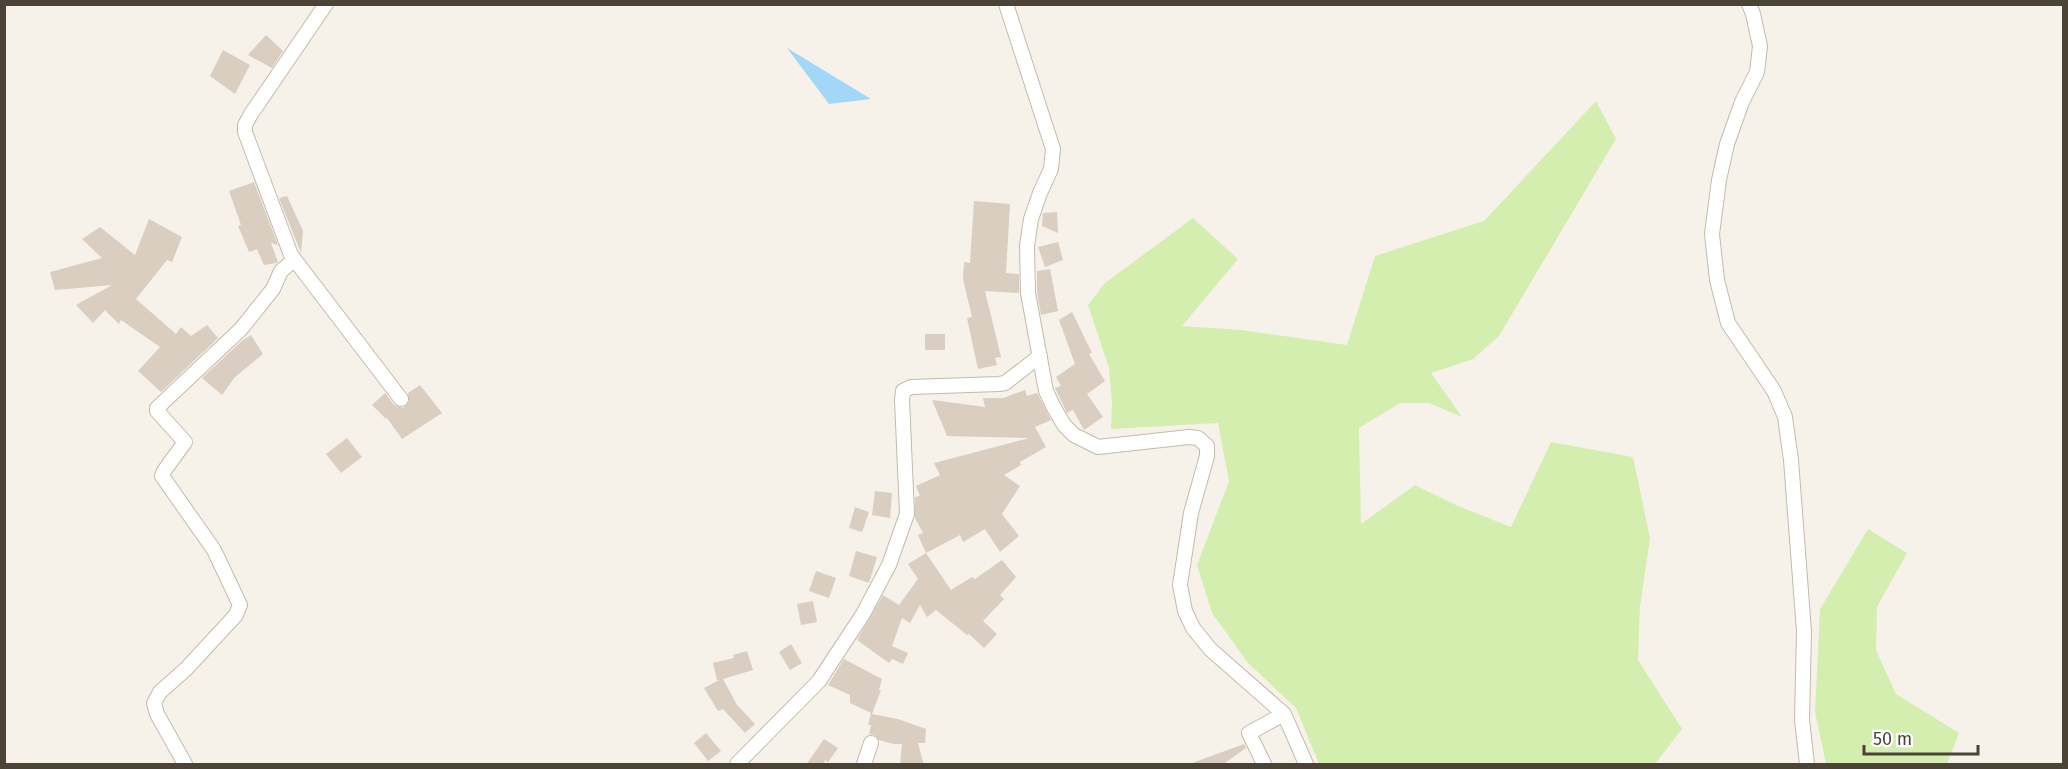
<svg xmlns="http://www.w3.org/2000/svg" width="2068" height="769" font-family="'Fira Sans',sans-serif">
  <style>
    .green { fill: #d4eeb0 }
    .water { fill: #a2d7f7 }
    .building { fill: #d9cebf }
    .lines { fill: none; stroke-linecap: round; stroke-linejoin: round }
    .street-casing { stroke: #c3baac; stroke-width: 16 }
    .street { stroke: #fff; stroke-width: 14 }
  </style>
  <rect width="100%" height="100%" fill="#f6f2ea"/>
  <path class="green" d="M1596,101L1616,139L1499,336L1473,359L1431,373L1462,417L1429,403H1400L1359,428L1361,524L1415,485L1458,506L1511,527L1551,442L1633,457L1650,538L1640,607L1638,660L1682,729L1655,764H1319L1296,708L1248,663L1212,613L1197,565L1229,481L1218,423L1111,429L1112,403L1109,368L1088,305L1105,283L1193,218L1238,259L1182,326L1241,330L1347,345L1375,256L1484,221Z
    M1868,529L1907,553L1877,607L1876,650L1896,694L1959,733L1947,764H1826L1815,712L1820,609Z"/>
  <path class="water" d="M787,48L871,99L829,104Z"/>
  <path class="building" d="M266,35L283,51L272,68L248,55Z
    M223,50L250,65L235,94L210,76Z
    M254,182L278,245L271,243L278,262L276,263L264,265L257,249L249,252L238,226L241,225L229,191Z
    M287,196L303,231L301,253L279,198Z
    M974,201L1010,204L1006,273L1019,274V293L985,291L1001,357L995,358L997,365L978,369L967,318L972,317L963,279L964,262L970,263Z
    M1057,212L1058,233L1042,226L1043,213Z
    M149,219L182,237L172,262L167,260L136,299L176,334L181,327L191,336L207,325L218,338L161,392L138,371L160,347L121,320L119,324L105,310L93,323L76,305L112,285L55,290L50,272L102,258L82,239L100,227L135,255Z
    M1058,242L1063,260L1045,267L1038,247Z
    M1050,269L1058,311L1041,315L1037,292V271Z
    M1072,312L1092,353L1089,354L1105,381L1087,394L1103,417L1084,430L1073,410L1067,413L1055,388L1061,386L1056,377L1075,364L1059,320Z
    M925,334H945V350H925Z
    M251,335L263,354L235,377L222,395L202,378L243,340Z
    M420,385L442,413L402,439L387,418L386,419L372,405L385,393L394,405L403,408L409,402L408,393Z
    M1025,390L1027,396L1037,393L1051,420L1035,427L1046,447L1020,462L1021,465L1004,475L1020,486L1002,514L1019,536L1000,552L985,529L963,542L960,535L926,553L951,590L972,577L975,579L1002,560L1016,577L1000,595L1004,599L983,621L997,634L984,648L969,634L967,635L936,610L927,617L920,605L910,623L902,618L892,646L908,653L903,664L892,659L889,663L857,640L883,595L899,605L918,579L908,564L926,553L918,535L923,533L915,518V497L920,496L916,486L940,475L934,463L1029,438L947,436L932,400L985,407L983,398H1003Z
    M347,438L362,457L341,473L326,454Z
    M875,491L892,493L890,518L872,515Z
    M855,507L869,512L862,532L849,528Z
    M856,551L877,557L869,583L849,576Z
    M816,571L836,578L829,598L809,591Z
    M813,601L817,622L801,625L797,604Z
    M791,644L802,663L790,670L779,652Z
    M747,651L753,670L723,679L737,705L755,724L745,733L723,709L718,711L704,688L719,680H717L713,663L734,658L733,655Z
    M844,659L882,679L879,690H881L872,714L898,719L926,729L925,743H918L924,765H900L902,744H894L879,740L874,735L869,734L871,725H868L871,713L850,703V695L828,685Z
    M706,733L721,751L708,761L694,743Z
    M824,739L838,748L828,762L825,760L823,765H806Z
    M1244,744L1246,748L1222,765H1192V763Z"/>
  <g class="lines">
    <defs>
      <path id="street" d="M326,4L251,114L245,125V132L291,255L401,399
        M1006,4L1053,149L1051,169L1040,193L1031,219L1027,246L1028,293L1046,391L1053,406L1064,425L1074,435L1098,447L1189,437L1198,438L1207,446V456L1191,513L1180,585L1185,611L1193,628L1210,649L1284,714L1306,764
        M1749,4L1753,14L1760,46L1757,72L1742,102L1727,144L1719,180L1712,234L1717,280L1728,323L1774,391L1785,417L1791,460L1804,631L1802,720L1807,764
        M185,764L157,714L154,703L160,692L186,669L236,615L240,605L214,550L162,476L164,471L185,442L157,411V408L241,329L273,289L281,271L294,260
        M737,764L819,681L863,614L889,565L907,514L902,400L903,391L911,387L999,384L1005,383L1040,356
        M864,764L871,743
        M1264,764L1249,733L1284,714"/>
    </defs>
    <use href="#street" class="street-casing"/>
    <use href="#street" class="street"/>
  </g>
  <rect width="2068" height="769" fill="none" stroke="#4c4337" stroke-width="12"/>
  <path d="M1864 745v9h114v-9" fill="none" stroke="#4c4337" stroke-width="3"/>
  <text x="1873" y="745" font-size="18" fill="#4c4337" stroke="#ffffff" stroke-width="4.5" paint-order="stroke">50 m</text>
</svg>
